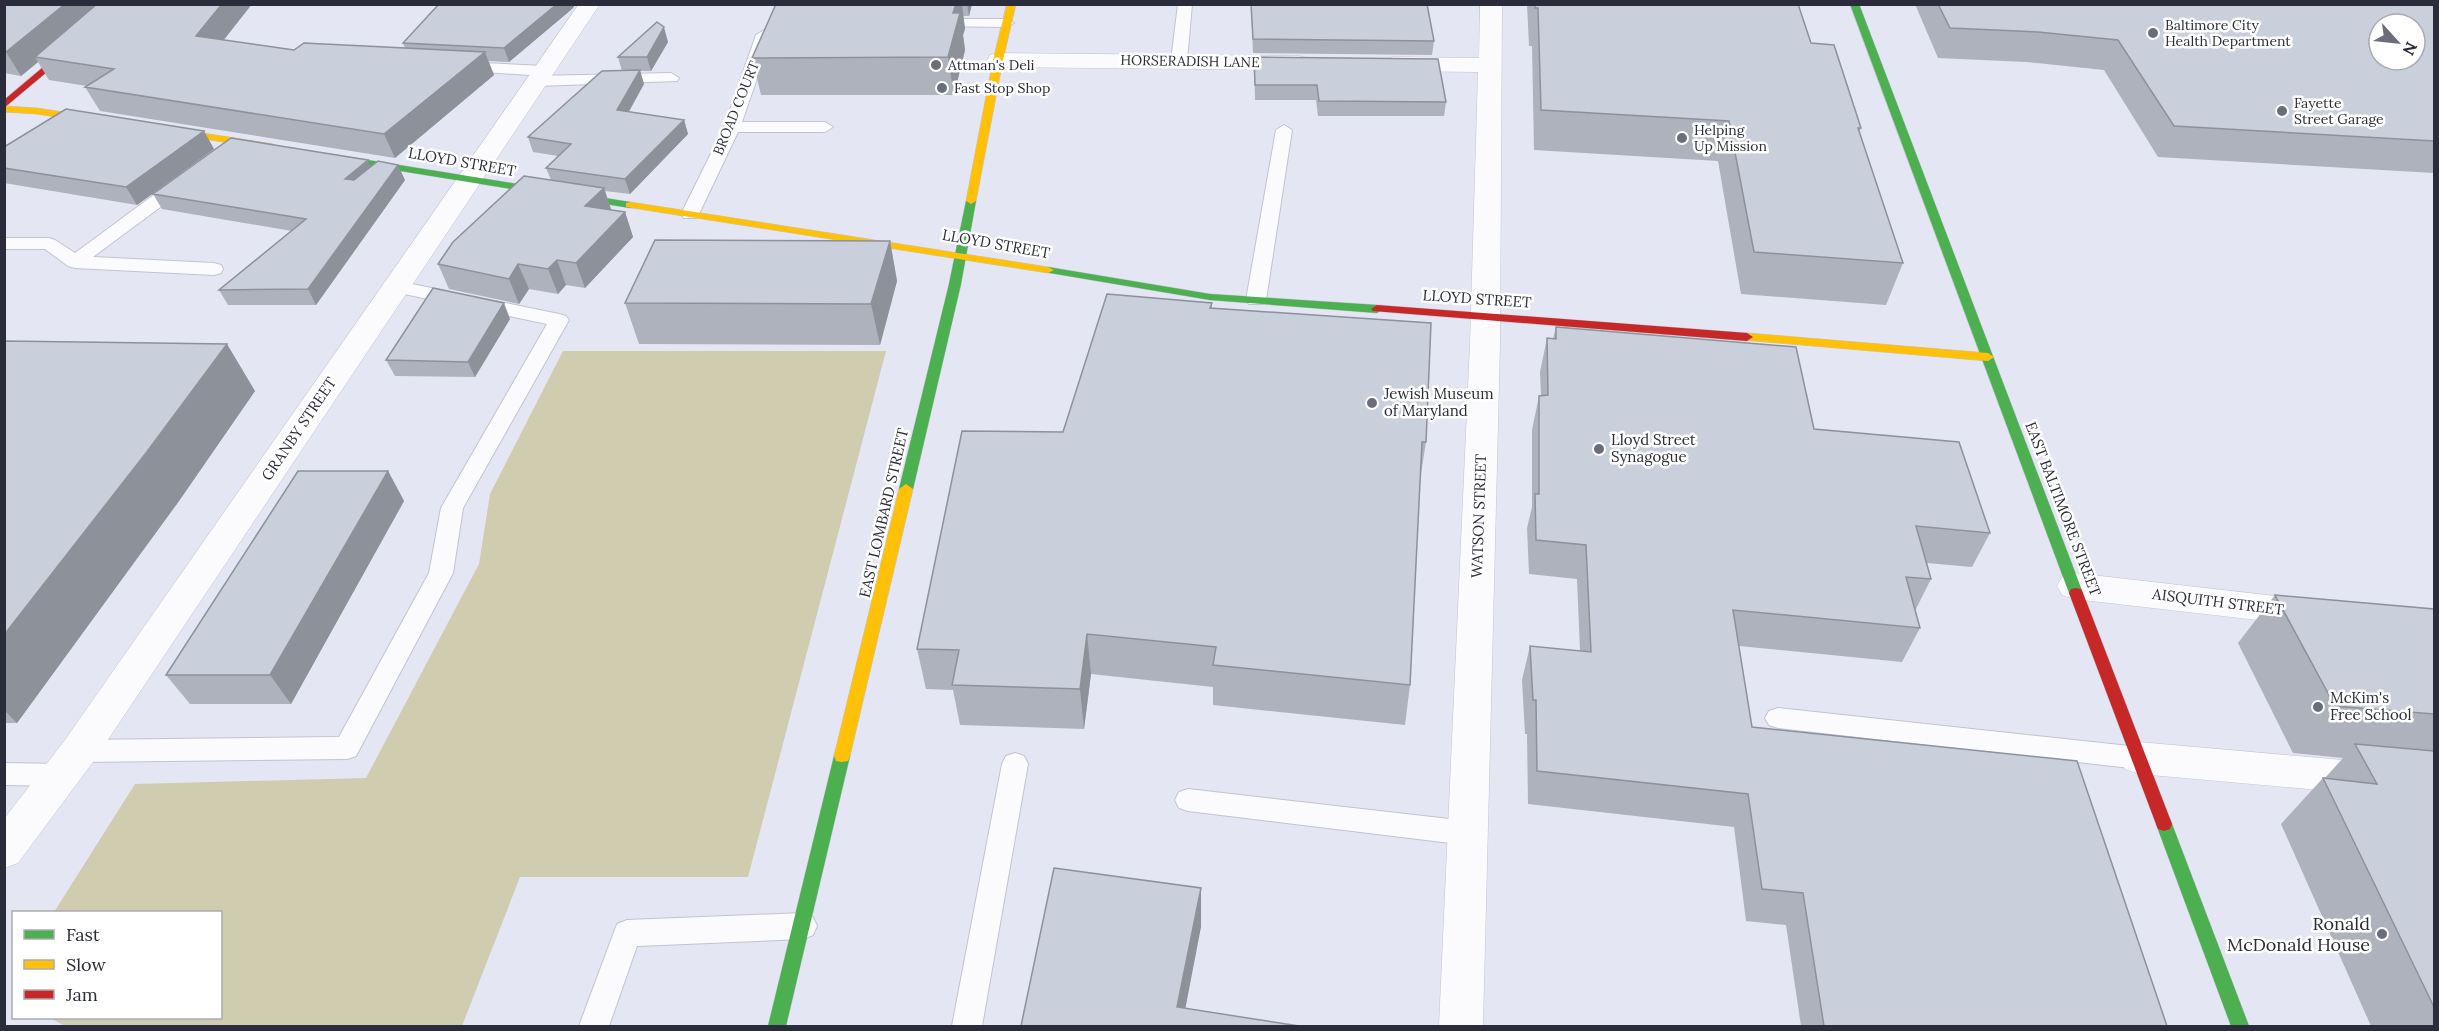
<svg xmlns="http://www.w3.org/2000/svg" width="2439" height="1031" font-family="Lora,serif">
  <style>
    .green { fill: #d0ccb0 }
    .lines { fill: none; stroke-linecap: round; stroke-linejoin: round }
    .lane-casing { stroke: #c2c3d1; stroke-width: 2 }
    .street-casing { stroke: #c2c3d1; stroke-width: 1 }
    .fast-casing { stroke: #c2c3d1; stroke-width: 1 }
    .slow-casing { stroke: #c2c3d1; stroke-width: 1 }
    .jam-casing { stroke: #c2c3d1; stroke-width: 1 }
    .lane { fill: #fbfbfd; fill-rule: evenodd }
    .street { fill: #fbfbfd; fill-rule: evenodd }
    .fast { fill: #4caf50; fill-rule: evenodd }
    .slow { fill: #ffc107; fill-rule: evenodd }
    .jam { fill: #c62828; fill-rule: evenodd }
    .wall { fill: #aeb2bd }
    .shaded-wall { fill: #8d919a }
    .building { fill: #cacfdc; stroke: #8d919a; stroke-width: 1.5; fill-rule: evenodd }
    .poi-dot { fill: #6b6d7c; stroke: #fff; stroke-width: 2 }
    .labels { text-anchor: middle; stroke-width: 5; stroke-linejoin: round; paint-order: stroke }
    .far-poi-label { font-size: 14px; fill: #2a2c3c; stroke: #fff; text-anchor: start }
    .far-street-label { font-size: 14px; fill: #2a2c3c; stroke: #fff }
    .street-label { font-size: 15px; fill: #2a2c3c; stroke: #fff }
    .poi-label { font-size: 15px; fill: #2a2c3c; stroke: #fff; text-anchor: start }
    .near-poi-label { font-size: 18px; fill: #2a2c3c; stroke: #fff; text-anchor: end }
  </style>
  <rect width="100%" height="100%" fill="#e4e6f4"/>
  <path class="green" d="M563,351H886L748,877H520L462,1026H65L50,1018H220V912H54L135,784L366,778L479,564L490,494Z"/>
  <g class="lines">
    <defs>
      <path id="lane" d="M1178,4H1192L1187,61L1179,66L1171,61Z
        M934,19H1007L1014,23L1007,27L929,26L927,23L929,20Z
        M764,30L772,35L742,122H825L833,127L825,132H738L699,214L696,218H684L681,214L724,127L756,35Z
        M461,62L544,66L552,71L544,76L455,70L453,67L455,64Z
        M671,73L679,78L677,81L537,86L529,81L537,76Z
        M1284,125L1292,130L1266,300L1263,304H1249L1246,300L1276,130Z
        M180,179L186,180L189,184L186,188L93,257L214,263L221,265L223,269L221,273L214,275L75,268L68,266L45,249H4V238H49L55,240L75,253L174,180Z
        M397,281L559,314L566,316L569,320L463,508L453,573L356,756L347,759L79,762L70,759L66,751L70,743L79,740L339,737L429,573L441,508L547,324L390,291L387,287L390,283Z
        M1778,708L2139,747L2148,750L2152,758L2148,766L2139,769L1778,728L1769,725L1765,718L1769,711Z
        M1015,753L1024,756L1028,764L982,1026H952L1002,764L1006,756Z
        M4,763L62,764L71,767L75,775L71,783L62,786L4,785Z
        M1188,789L1467,821L1477,825L1481,833L1477,841L1467,845L1188,811L1179,808L1175,800L1179,792Z
        M803,913L813,917L817,926L813,935L803,939L637,946L609,1026H579L617,924L627,920Z"/>
      <path id="street" d="M579,4H600L93,762L18,863L4,868V819L65,740Z
        M1480,4H1502L1500,344L1483,1026H1439L1470,344L1478,72L1393,71L1385,69L1382,64L1385,59L1393,57L1479,58Z
        M998,53L1299,56L1307,58L1310,63L1307,68L1299,70L998,67L990,65L987,60L990,55Z
        M2074,573L2311,600L2323,604L2329,613L2323,622L2311,626L2074,599L2062,595L2057,586L2062,577Z
        M2139,742L2434,768V800L2139,774L2125,769L2120,758L2125,747Z"/>
      <path id="fast" d="M1850,4H1859L2083,593L2081,597H2071L2069,593Z
        M324,153L630,202L635,205L630,208L320,158L319,156Z
        M971,198L976,201L961,284L913,489L906,494L899,489L949,284L966,201Z
        M1048,267L1210,294L1377,305L1383,309L1377,313L1210,300L1044,272L1042,270Z
        M842,750L848,751L850,756L786,1026H768L834,756L836,751Z
        M2164,817L2170,819L2172,824L2249,1026H2231L2156,824L2158,819Z"/>
      <path id="slow" d="M1007,4H1016L1003,60L976,201L971,204L966,201L993,60Z
        M4,106L37,108L101,118L106,121L101,124L37,114L4,112Z
        M164,127L273,144L278,147L273,150L160,132L159,130Z
        M630,202L1048,267L1054,270L1048,273L626,207V203Z
        M1747,333L1988,353L1994,357L1988,361L1743,340L1741,337L1743,334Z
        M906,484L913,489L850,756L848,761L842,762L836,761L834,756L899,489Z"/>
      <path id="jam" d="M118,4H128L4,108V100Z
        M1377,305L1747,333L1753,337L1747,341L1373,311L1371,309Z
        M2076,588L2081,589L2083,593L2172,824L2170,829L2164,831L2158,829L2156,824L2069,593L2071,589Z"/>
    </defs>
    <use href="#lane" class="lane-casing"/>
    <use href="#street" class="street-casing"/>
    <use href="#fast" class="fast-casing"/>
    <use href="#slow" class="slow-casing"/>
    <use href="#jam" class="jam-casing"/>
    <use href="#lane" class="lane"/>
    <use href="#street" class="street"/>
    <use href="#fast" class="fast"/>
    <use href="#slow" class="slow"/>
    <use href="#jam" class="jam"/>
  </g>
  <path class="wall" d="M4,4H252L223,40L294,50L405,48L403,43L439,4H576L572,9L509,62L488,61L494,75L395,158L100,111L85,87L87,86L49,80L38,62L21,76L4,73Z
    M776,4H972L969,16H963L965,29L963,35L965,50L954,95H761L752,58Z
    M1251,4L1434,41L1432,55L1253,53Z
    M1527,4H1798L1811,43L1861,128L1859,133L1903,263L1886,305L1741,294L1718,161L1534,150L1532,46H1529Z
    M1915,4H2434V173L2158,157L2104,70L2026,62L1938,58Z
    M668,42L651,71H640L644,84L629,112L684,120L688,134L630,194L605,191L611,210L625,212L633,237L585,288L566,285L558,294L529,289L519,304L449,289L438,264L551,180L546,168L558,156L533,152L528,137L622,71L618,57Z
    M1254,57L1446,102L1444,116H1318L1316,100H1255Z
    M204,131L214,149L137,205L4,183V147Z
    M371,167L405,180L316,305H228L219,290L292,231L162,209L153,194Z
    M890,241L897,281L880,345L639,344L625,303Z
    M1212,303V308L1426,442L1420,480L1410,685L1405,725L1213,705V687L1091,674L1084,729L960,725L953,690L926,689L917,649L1063,432Z
    M510,319L475,377L395,376L386,360Z
    M1556,327L1814,429L1990,533L1972,567L1927,563L1931,579L1915,611L1920,628L1902,662L1739,646L1752,727L2167,1026H1801L1786,925L1746,921L1734,827L1528,804L1527,734H1525L1522,680L1530,646L1580,651L1577,579L1529,574L1527,528L1532,507V430L1539,396H1541L1540,372L1547,338L1553,339Z
    M4,341L255,391L179,501L17,723H4Z
    M388,471L404,501L291,704H190L166,675Z
    M2275,595L2434,609V1026H2371L2281,824L2323,778H2325L2343,758L2293,753L2238,643Z"/>
  <path class="shaded-wall" d="M65,4H106L35,57L38,62L21,76L6,52Z
    M222,4H252L208,60L196,36Z
    M557,4H576L572,9L509,62L504,48Z
    M956,4H962L965,29L963,35L965,50L954,95L948,57L953,13Z
    M967,4H972L969,16Z
    M664,27L668,42L651,71L647,57Z
    M485,52L494,75L395,158L384,134Z
    M640,70L644,84L621,125L617,110Z
    M684,120L688,134L630,194L625,179Z
    M204,131L214,149L137,205L126,187Z
    M368,160L375,175L352,194L345,179Z
    M398,165L405,180L316,305L308,289Z
    M604,188L612,212L585,206Z
    M625,212L633,237L585,288L576,263Z
    M890,241L897,281L880,345L871,304Z
    M557,260L566,285L558,294L548,269Z
    M518,264L529,289L519,304L509,279Z
    M504,303L510,319L475,377L468,362Z
    M227,344L255,391L179,501L17,723L4,710V635Z
    M388,471L404,501L291,704L270,675Z
    M1087,634L1091,674L1084,729L1080,689Z
    M1201,888V927L1182,1026L1177,1007Z"/>
  <path class="building" d="M4,4H65L6,52H4Z
    M97,4H222L196,36L294,50L304,43L485,52L384,134L85,87L114,69L35,57Z
    M439,4H557L504,48L403,43Z
    M776,4H956L953,13H960L948,57L752,58Z
    M1251,4H1427L1434,41L1253,39Z
    M1535,4H1798L1811,43L1834,45L1861,128H1858L1903,263L1754,252L1729,121L1541,110L1538,8H1535Z
    M1938,4H2434V141L2174,126L2118,40L2038,32L1950,28ZM2379,24H2415V60H2379Z
    M657,22L664,27L647,57H618Z
    M1254,57L1438,59L1446,102L1319,101L1317,85H1255Z
    M640,70L617,110L684,120L625,179L546,168L571,144L528,137L602,71Z
    M66,109L204,131L126,187L4,168V147Z
    M231,138L368,160L345,179L354,180L378,161L398,165L308,289L219,290L306,219L153,194Z
    M524,176L604,188L585,206L625,212L576,263L557,260L548,269L518,264L509,279L438,264L453,242Z
    M655,240L890,241L871,304L625,303Z
    M433,288L504,303L468,362L386,360Z
    M1107,294L1212,303L1210,308L1431,323L1426,442H1422L1410,685L1213,665L1216,647L1087,634L1080,689L952,685L959,650L917,649L962,431L1063,432Z
    M1556,327L1796,347L1814,429L1959,442L1990,533L1916,526L1931,579L1906,577L1920,628L1733,610L1752,727L2077,761L2167,1026H1824L1803,893L1762,889L1748,794L1537,771L1536,700H1533L1530,646L1591,652L1586,545L1536,540L1535,494H1539V396L1548,395L1547,338L1556,339Z
    M4,341L227,344L146,453L4,635Z
    M298,471H388L270,675H166Z
    M2275,595L2434,609V714L2335,706Z
    M2355,744L2434,751V1007L2323,778L2377,784Z
    M1054,868L1201,888L1177,1007L1299,1026H1021Z"/>
  <g class="poi-dot">
    <circle cx="2153" cy="33" r="6"/>
    <circle cx="936" cy="65" r="6"/>
    <circle cx="942" cy="88" r="6"/>
    <circle cx="2282" cy="111" r="6"/>
    <circle cx="1682" cy="138" r="6"/>
    <circle cx="1372" cy="403" r="6"/>
    <circle cx="1599" cy="449" r="6"/>
    <circle cx="2318" cy="707" r="6"/>
    <circle cx="2382" cy="934" r="6"/>
  </g>
  <g class="labels">
    <g class="far-poi-label">
      <text x="2165" y="30">Baltimore City<tspan x="2165" dy="16">Health Department</tspan></text>
      <text x="948" y="70">Attman's Deli</text>
      <text x="954" y="93">Fast Stop Shop</text>
      <text x="2294" y="108">Fayette<tspan x="2294" dy="16">Street Garage</tspan></text>
      <text x="1694" y="135">Helping<tspan x="1694" dy="16">Up Mission</tspan></text>
    </g>
    <g class="far-street-label">
      <text transform="translate(1190 61) rotate(1)" y="5">HORSERADISH LANE</text>
      <text transform="translate(736 108) rotate(-68)" y="5">BROAD COURT</text>
    </g>
    <g class="street-label">
      <text transform="translate(462 162) rotate(10)" y="5">LLOYD STREET</text>
      <text transform="translate(996 244) rotate(10)" y="5">LLOYD STREET</text>
      <text transform="translate(1477 299) rotate(4)" y="5">LLOYD STREET</text>
      <text transform="translate(299 429) rotate(-56)" y="5">GRANBY STREET</text>
      <text transform="translate(2063 509) rotate(69)" y="5">EAST BALTIMORE STREET</text>
      <text transform="translate(884 513) rotate(-77)" y="5">EAST LOMBARD STREET</text>
      <text transform="translate(1479 516) rotate(-88)" y="5">WATSON STREET</text>
      <text transform="translate(2218 602) rotate(7)" y="5">AISQUITH STREET</text>
    </g>
    <g class="poi-label">
      <text x="1384" y="399">Jewish Museum<tspan x="1384" dy="17">of Maryland</tspan></text>
      <text x="1611" y="445">Lloyd Street<tspan x="1611" dy="17">Synagogue</tspan></text>
      <text x="2330" y="703">McKim's<tspan x="2330" dy="17">Free School</tspan></text>
    </g>
    <g class="near-poi-label">
      <text x="2370" y="930">Ronald<tspan x="2370" dy="21">McDonald House</tspan></text>
    </g>
  </g>
  <rect width="2439" height="1031" fill="none" stroke="#2a2c3c" stroke-width="12"/>
  <rect x="12" y="911" width="210" height="108" fill="#ffffff" stroke="#aaabb1" stroke-width="1.5"/>
  <rect x="24" y="930" width="30" height="9" fill="#4caf50" stroke="#aaabb1" stroke-width="1.5"/>
  <text x="66" y="941" font-size="18" fill="#2a2c3c">Fast</text>
  <rect x="24" y="960" width="30" height="9" fill="#ffc107" stroke="#aaabb1" stroke-width="1.5"/>
  <text x="66" y="971" font-size="18" fill="#2a2c3c">Slow</text>
  <rect x="24" y="990" width="30" height="9" fill="#c62828" stroke="#aaabb1" stroke-width="1.5"/>
  <text x="66" y="1001" font-size="18" fill="#2a2c3c">Jam</text>
  <g transform="translate(2397 42) rotate(117)"><circle r="28" fill="#ffffff" stroke="#aaabb1" stroke-width="1.5"/>
  <path d="M0-4.5L10 22L0 15L-10 22Z" fill="#6b6d7c"/>
  <text y="-9" font-size="16" font-weight="bold" text-anchor="middle" fill="#2a2c3c">N</text>
  </g>
</svg>
